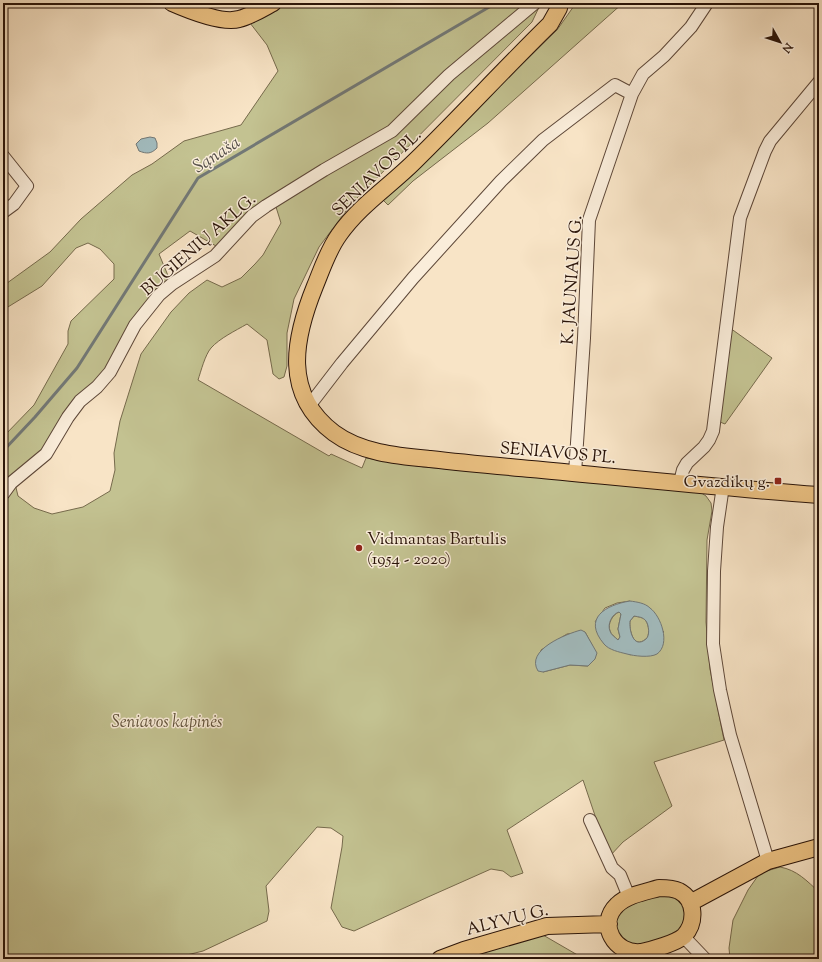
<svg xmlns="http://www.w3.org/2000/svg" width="822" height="962" font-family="'Sorts Mill Goudy',serif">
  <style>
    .green { fill: #c3c291; stroke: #766a4c; fill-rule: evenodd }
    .water { fill: #a2bcbf; stroke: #727876; fill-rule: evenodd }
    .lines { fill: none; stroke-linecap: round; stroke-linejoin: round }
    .stream { stroke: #727876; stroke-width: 3 }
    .minor-casing { stroke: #5d4738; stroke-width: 14 }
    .major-casing { stroke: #291308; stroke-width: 18 }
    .minor { stroke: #faedda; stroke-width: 12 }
    .major { stroke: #ecc283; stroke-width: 16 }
    .poi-dot { fill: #8f2418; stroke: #faedda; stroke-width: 1.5 }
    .labels { text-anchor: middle; stroke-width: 3; stroke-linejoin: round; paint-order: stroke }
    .street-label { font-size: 17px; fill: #291308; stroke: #faedda }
    .poi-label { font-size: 17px; fill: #291308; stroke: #faedda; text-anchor: end }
    .park-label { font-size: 17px; font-style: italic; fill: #5f5038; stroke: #faedda }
    .water-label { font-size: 18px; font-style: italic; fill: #534e48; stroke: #faedda }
  </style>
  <rect width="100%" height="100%" fill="#f8e4c6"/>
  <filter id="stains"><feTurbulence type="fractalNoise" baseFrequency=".005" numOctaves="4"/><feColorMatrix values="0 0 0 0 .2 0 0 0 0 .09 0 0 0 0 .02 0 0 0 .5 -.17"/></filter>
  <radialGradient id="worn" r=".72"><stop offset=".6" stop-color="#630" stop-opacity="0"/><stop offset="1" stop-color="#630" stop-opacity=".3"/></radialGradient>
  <path class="green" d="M284,3H541L532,22L352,203L319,247L294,299L287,333V366L284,377L279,379L273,374L267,340L247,324C235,331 220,338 211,348C205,355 201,371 198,380L329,456L331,454L362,468L366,458L424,467L697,490L706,496L711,503L712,511L707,540L706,622L710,669L724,740L654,762L672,806L623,842L609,857L583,780L507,830L523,873L511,877L503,871L491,869L428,897L354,931L342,927L331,908L342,847L343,836L331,828L317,827L266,886L269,911L267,921L203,951L171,959H3V437L34,405L68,344V331L71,321L114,279V264L100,249L88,243L76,248L42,286L3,310V286L50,252L81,219L132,175L152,164L184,141L241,125L278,71L267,45L250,23ZM265,203L276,207L281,223L263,255L255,264L241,278L222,287L207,280L189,293L171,312L141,354L120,421L114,453L115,470L110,491L83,507L52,514L34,508L18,496L13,475L43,451L106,373L157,291L169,278L159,254L190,231L216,246ZM630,601L664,632L630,655L595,622L605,608L617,603ZM585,632L592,645L588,666L570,665L543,672L541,650L567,634Z
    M576,3H623L488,123L413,181L388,205L383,200L557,30Z
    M730,328L772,358L725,424L720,422Z
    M619,612L621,614L618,629L620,637L618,640C615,637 611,635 610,631C607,624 613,614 619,612Z
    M634,616C639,617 643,617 646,621C649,625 650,636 646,639C633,650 629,629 630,621Z
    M780,867C797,870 807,881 819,892V959H730L729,948L733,920L748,890L760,873Z
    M660,895H671L681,901L686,912L684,925L675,935L640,945H631L624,942L616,932L617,915L626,906Z
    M543,935L581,957L591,959H460Z"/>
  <path class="water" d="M150,137L155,138L157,143V148C151,154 147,154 139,151L136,144L141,139Z
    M630,601C637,602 645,603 650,608C661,616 671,644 657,654C650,658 634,656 627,654C619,652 609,650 604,644C582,618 606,605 630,601ZM619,612L621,614L618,629L620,637L618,640C615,637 611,635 610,631C607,624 612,614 619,612ZM634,616C639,617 643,617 646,621C649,625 650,636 646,639C633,650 629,629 630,621Z
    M581,630L585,632L597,653L595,659L588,666L570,665L543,672L538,671C525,650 566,634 581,630Z"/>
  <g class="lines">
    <path class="stream" d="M3,451L35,417L77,368L198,178L496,3"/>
    <defs>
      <path id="minor" d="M3,156L27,186L14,204L3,212
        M309,406L342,363L413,278L501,181L543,140L615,85L632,94
        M575,473L584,338L589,220L632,94L643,74L664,56L691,27L707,3
        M680,482L683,470L687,463L704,447L709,440L713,431L740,218L765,151L770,141L819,82
        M723,486L717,527L714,571L713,644L720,690L730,735L768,861
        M3,494L11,483L46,454L68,417L80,401L97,387L110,372L135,325L159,295L172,284L215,256L252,216L266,206L324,170L392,131L449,75L535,3
        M590,820L612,868L620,875L629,897
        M683,936L705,959"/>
      <path id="major" d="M172,3C188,10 222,24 239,19C251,16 262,9 273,3
        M560,3L559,8L550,24C504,69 461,116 415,161C390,186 359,206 339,235C328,250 322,269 315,286C294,338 282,394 334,433C361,453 398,456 430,459C464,463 498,466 531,469C627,478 723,488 819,495
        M659,888C666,888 673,888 679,891C696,900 696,923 684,936C676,943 652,950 641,952C615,955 597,924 617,905C627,895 645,892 659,888Z
        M690,903L768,861L819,847
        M440,959L464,950L547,926L609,924"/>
    </defs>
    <use href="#minor" class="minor-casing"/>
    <use href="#major" class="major-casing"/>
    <use href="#minor" class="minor"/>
    <use href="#major" class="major"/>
  </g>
  <g class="poi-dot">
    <rect x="774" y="477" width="8" height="8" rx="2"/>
    <circle cx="359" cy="548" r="4"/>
  </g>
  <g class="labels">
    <g class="street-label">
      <text transform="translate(376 172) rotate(-44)" y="6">SENIAVOS PL.</text>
      <text transform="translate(198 244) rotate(-41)" y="6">BUGIENIŲ AKLG.</text>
      <text transform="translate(571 280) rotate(-86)" y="6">K. JAUNIAUS G.</text>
      <text transform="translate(558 452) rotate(5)" y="6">SENIAVOS PL.</text>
      <text transform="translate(507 919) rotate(-14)" y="6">ALYVŲ G.</text>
    </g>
    <g class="poi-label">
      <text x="770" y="487">Gvazdikų g.</text>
      <text x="367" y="544" text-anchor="start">Vidmantas Bartulis<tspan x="367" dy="20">(1954 - 2020)</tspan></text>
    </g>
    <g class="park-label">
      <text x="167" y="727">Seniavos kapinės</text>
    </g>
    <g class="water-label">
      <text transform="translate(216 154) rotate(-33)" y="6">Sąnaša</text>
    </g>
  </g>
  <rect width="822" height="962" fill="none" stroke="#f8e4c6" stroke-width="16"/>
  <rect x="4" y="4" width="814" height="954" fill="none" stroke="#291308" stroke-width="2"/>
  <rect x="8" y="8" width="806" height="946" fill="none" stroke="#291308"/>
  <g transform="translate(780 42) rotate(129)" stroke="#faedda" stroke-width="3" paint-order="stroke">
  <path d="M0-3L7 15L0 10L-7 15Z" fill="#291308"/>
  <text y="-6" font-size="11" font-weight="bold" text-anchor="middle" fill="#291308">N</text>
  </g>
  <rect width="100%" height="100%" filter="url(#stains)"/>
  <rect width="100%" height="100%" fill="url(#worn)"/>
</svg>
